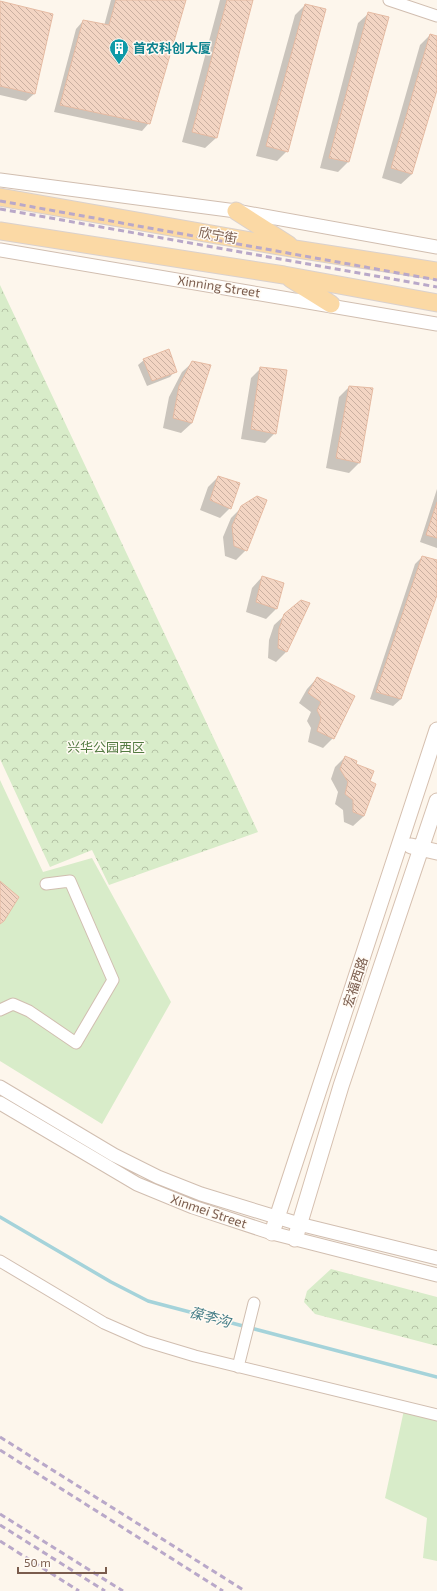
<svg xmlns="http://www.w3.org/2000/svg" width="437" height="1591" font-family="'Exo 2','Noto Sans SC',sans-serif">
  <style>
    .grass { fill: #d8ecc9 }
    .park { fill: url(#park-crowns) }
    .shadow { fill: #0003 }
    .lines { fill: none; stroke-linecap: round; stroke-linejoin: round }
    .stream { stroke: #a5d3da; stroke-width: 3.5 }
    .building { fill: url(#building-back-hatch); stroke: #e6bba3 }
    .minor-casing { stroke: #d1beb0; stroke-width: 13 }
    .tertiary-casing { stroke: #d1beb0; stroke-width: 15 }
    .secondary-casing { stroke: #d6c0b0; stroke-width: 17 }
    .primary-casing { stroke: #dad1cd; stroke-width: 19 }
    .minor { stroke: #fff; stroke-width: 11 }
    .tertiary { stroke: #fff; stroke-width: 13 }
    .secondary { stroke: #fff; stroke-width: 15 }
    .primary { stroke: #fbd9a5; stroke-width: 17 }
    .rail { stroke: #b9a8c9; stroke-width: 3; stroke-dasharray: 6 4; stroke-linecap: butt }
    .labels { text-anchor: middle; stroke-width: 3; stroke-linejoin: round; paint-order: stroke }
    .culture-label { font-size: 13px; font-weight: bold; fill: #0d838f; stroke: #fffaf3; text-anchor: start }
    .street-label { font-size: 13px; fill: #7a5c4d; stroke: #fffaf3 }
    .park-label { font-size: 13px; fill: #537a41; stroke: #fffaf3 }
    .water-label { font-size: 14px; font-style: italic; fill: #437c86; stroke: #fffaf3 }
  </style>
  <defs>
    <pattern id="park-crowns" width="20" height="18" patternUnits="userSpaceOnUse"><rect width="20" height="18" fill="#d8ecc9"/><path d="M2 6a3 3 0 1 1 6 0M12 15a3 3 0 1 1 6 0" fill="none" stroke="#b4c2a5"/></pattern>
    <pattern id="building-back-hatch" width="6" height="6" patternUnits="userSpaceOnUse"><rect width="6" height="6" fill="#f3d5c3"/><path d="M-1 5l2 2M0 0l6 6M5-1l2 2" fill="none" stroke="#cab0a1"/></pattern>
  </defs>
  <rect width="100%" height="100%" fill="#fdf6ec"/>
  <path class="grass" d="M0,780L43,872L92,858L171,1002L102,1124L0,1061Z
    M404,1410L437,1418V1561L423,1558L427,1518L385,1498Z"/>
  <path class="park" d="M0,285L258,832L109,885L92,850L50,867L0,759Z
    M331,1269L437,1297V1346L315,1314L304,1302L307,1291Z"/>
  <path class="shadow" d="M111,0H185L149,123L142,131L54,112L76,29L83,21L104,26Z
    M220,0H252L216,138L205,148L182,142Z
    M0,2L52,15L34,94L26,101L0,95Z
    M305,5L287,151L277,161L256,156L295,15Z
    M369,13L388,18L348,162L338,172L320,168L358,23Z
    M430,35L437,37V87L412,174L401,184L382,178L420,45Z
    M144,360L175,371L170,377L147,386L138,365Z
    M193,362L192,423L181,433L163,428L169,397L182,372Z
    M261,368L275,433L265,443L241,439L251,378Z
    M349,387L372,389L359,463L349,473L326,468L339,397Z
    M218,477L230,508L220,518L200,510L208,487Z
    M437,489V548L420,542Z
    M242,507L246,550L236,560L225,556L223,537L231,518Z
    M422,557L437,561V592L401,699L393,706L370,699L415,564Z
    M262,577L277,608L266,619L246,612L252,588Z
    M285,615L286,652L276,662L268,658L269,640L274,625Z
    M317,678L333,738L323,748L308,742L311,728L307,721L311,712L299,703L307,689Z
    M345,757L354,765L368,782L375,785L364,816L353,826L344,822L343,810L335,804L338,792L331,779L335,767Z"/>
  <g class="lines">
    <path class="stream" d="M0,1217L111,1282L148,1301L437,1377"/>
  </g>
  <path class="building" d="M116,0H186L150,124L60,105L83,20L109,25Z
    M227,0H253L217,138L192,132Z
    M0,1L53,14L35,94L0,86Z
    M305,4L326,9L288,152L266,146Z
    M368,12L389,17L349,162L329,158Z
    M430,34L437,36V90L412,174L391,168Z
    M169,349L177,372L152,381L143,359Z
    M192,361L211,365L192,423L173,418L179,386Z
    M260,367L287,370L276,434L251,429Z
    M349,386L373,388L360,463L336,458Z
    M218,476L240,483L231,509L210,500Z
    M257,496L267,500L247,551L234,546L232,526L241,506Z
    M437,502V538L426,535Z
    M422,556L437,560V595L401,699L376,692Z
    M262,576L284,583L277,609L256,602Z
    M301,600L310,603L287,652L278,648L279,629L284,614Z
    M317,677L355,696L334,739L317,731L321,718L317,710L321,702L308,693Z
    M345,756L357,761L356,764L374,771L370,781L376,784L364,816L353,812V800L345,794L348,782L340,769Z
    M0,881L19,897L4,921L0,924Z"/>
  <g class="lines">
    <defs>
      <path id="minor" d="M389,0L437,16
        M0,1010L13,1004L29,1011L76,1043L113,980L70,881L46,884
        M0,1261L104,1323L145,1341L195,1356L437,1415
        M238,1367L254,1303"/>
      <path id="tertiary" d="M0,180L236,211L437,247
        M0,250L437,324
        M0,1087L114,1155L158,1177L201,1194L299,1224L437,1258
        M0,1103L137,1184L193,1207L272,1233L437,1275"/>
      <path id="secondary" d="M411,846L437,852
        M272,1233L437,730
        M295,1239L341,1086L437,801"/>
      <path id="primary" d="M0,197L296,249L437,271
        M236,211L289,245
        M0,231L284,275L437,303
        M291,279L331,304"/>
    </defs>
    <use href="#minor" class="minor-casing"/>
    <use href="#tertiary" class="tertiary-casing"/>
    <use href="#secondary" class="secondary-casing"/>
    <use href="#primary" class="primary-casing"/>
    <use href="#minor" class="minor"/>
    <use href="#tertiary" class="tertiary"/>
    <use href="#secondary" class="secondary"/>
    <use href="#primary" class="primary"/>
    <path class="rail" d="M0,201L437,280
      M0,209L437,287
      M0,1437L245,1591
      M0,1450L223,1591
      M0,1514L123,1591
      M0,1525L105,1591
      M0,1541L79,1591"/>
  </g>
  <defs>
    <symbol id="building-pin" viewBox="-11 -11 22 30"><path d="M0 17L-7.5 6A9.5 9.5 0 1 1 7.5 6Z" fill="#0f9aa8" stroke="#fffaf3"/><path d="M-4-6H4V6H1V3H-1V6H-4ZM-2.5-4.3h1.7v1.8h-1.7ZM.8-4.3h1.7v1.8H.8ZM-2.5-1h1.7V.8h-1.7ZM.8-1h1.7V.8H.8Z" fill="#fff"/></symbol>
  </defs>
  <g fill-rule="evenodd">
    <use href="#building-pin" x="108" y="37" width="22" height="30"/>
  </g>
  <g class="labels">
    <g class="culture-label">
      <text x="133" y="53">首农科创大厦</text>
    </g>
    <g class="street-label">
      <text transform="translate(218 235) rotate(10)" y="5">欣宁街</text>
      <text transform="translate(219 286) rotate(9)" y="5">Xinning Street</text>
      <text transform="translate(355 982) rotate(-72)" y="5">宏福西路</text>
      <text transform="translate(209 1211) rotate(19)" y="5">Xinmei Street</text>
    </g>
    <g class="park-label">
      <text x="106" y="752">兴华公园西区</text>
    </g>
    <g class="water-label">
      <text transform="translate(210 1317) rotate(15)" y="5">葆李沟</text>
    </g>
  </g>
  <path d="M18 1567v6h88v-6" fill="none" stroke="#7a5c4d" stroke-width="2"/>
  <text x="24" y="1567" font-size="12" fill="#7a5c4d" stroke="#fffaf3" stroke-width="3" paint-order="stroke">50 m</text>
</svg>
